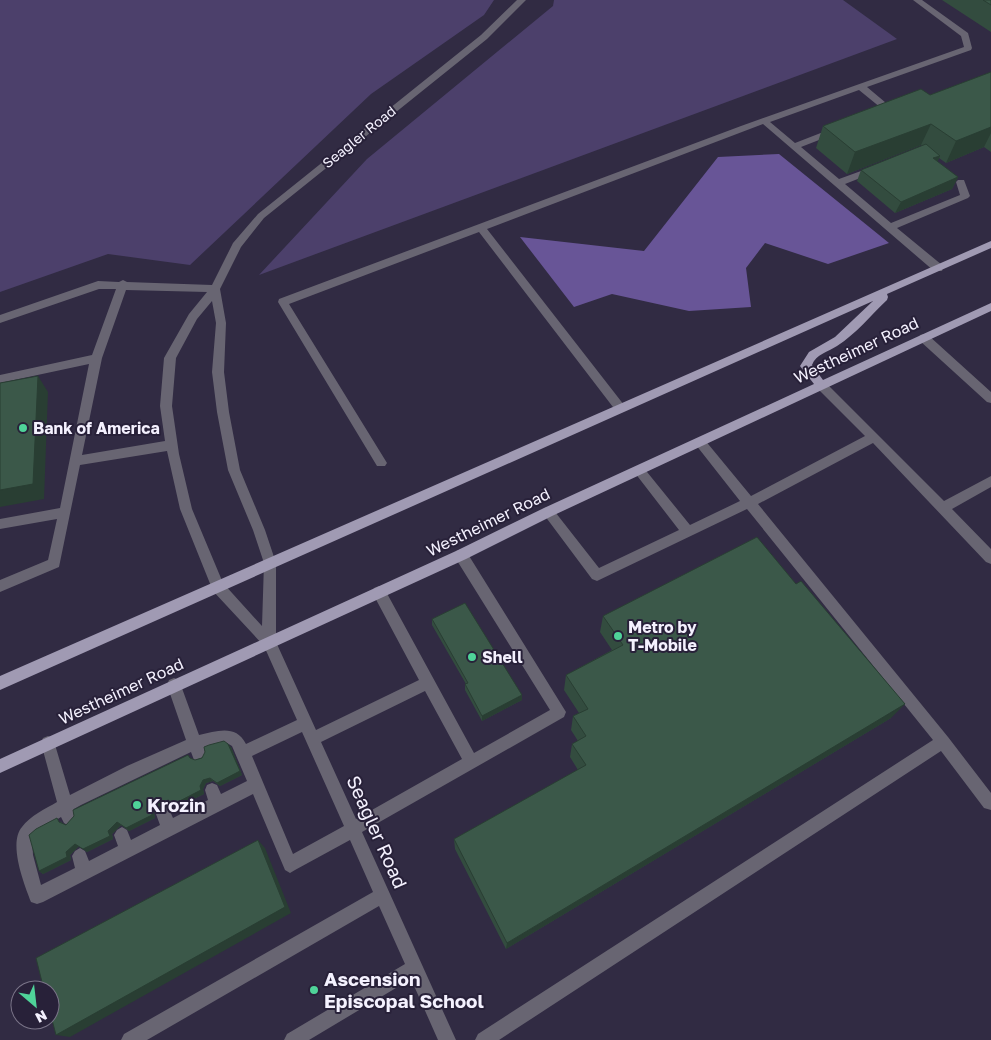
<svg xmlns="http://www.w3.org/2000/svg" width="991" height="1040" font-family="'Golos Text',sans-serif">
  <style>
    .green { fill: #4c406b }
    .forest { fill: #685597 }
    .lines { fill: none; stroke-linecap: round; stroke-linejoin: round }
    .minor { fill: #686572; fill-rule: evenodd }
    .major { fill: #a09ab3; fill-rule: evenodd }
    .wall { fill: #334c3f }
    .shaded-wall { fill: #293e33 }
    .building { fill: #3b5849; stroke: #293e33 }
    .poi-dot { fill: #4fd399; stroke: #282139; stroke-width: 2 }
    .labels { text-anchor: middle; stroke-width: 4; stroke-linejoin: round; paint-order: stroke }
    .far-street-label { font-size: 14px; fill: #f4f1fe; stroke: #282139 }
    .street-label { font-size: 16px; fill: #f4f1fe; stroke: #282139 }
    .poi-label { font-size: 16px; font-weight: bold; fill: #f4f1fe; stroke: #282139; text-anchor: start }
    .near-poi-label { font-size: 19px; font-weight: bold; fill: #f4f1fe; stroke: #282139; text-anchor: start }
    .near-street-label { font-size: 19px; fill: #f4f1fe; stroke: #282139 }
  </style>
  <rect width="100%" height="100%" fill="#312b43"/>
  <path class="green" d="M0,0H494L484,15L371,94L190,265L108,254L0,292Z
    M554,0H843L897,39L259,275L367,159L553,6Z"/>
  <path class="forest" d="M779,154L889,243L828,264L765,243L746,268L751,307L689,311L612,294L574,307L520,237L644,251L718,157Z"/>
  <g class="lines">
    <path class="minor" d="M517,0H526L487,39L264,218L241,247L220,289L226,323L224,372L229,412L240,470L265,530L276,563V642L316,730L419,680L372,592L374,588L379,586L384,588L474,753L550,710L456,559L455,555L456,551L461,549L466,551L566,712L564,717L362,832L456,1040H438L411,979L309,1040H284L287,1034L405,964L379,906L147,1040H121L124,1034L373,892L350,840L295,870L290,873L285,870L253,794L43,902L37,904L31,902C24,884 8,843 22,827C30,816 45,809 57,802L41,743L43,738L48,736L53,738L70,795L127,766L186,740L167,685L169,680L174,678L179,680L199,735C217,731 236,724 246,744L297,720L264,646L213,591L180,509L167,451L80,465L59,567L0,592V580L48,560L57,519L0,529V519L60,508L89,364L0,383V375L92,355L116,289H99L0,323V315L98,281L119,282L123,280L127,282L212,285L233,243L258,214L481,35ZM126,290L207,292L189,314L164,358L160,406L165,441L82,455L102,358ZM212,301L216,323L212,372L217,412L228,470L253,530L264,563L262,626L223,583L192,509L179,454L172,406L176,358L197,319ZM425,691L462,759L356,819L321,742ZM302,732L344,826L293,854L252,756ZM227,743L232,746L247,781L221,794L217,785L212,783L207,785L205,790L208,800L173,818L169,809L164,806L159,809L156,814L160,825L131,840L127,830L122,827L117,830L114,835L118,846L89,861L85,851L80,848L75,851L72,856L75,868L41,885L33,855L32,837L40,830L61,817L64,823L69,826L74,823L77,818L74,809L81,805L191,752L194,760L199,762L204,760L206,755L204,748Z
      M913,0H922L968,33L972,48L971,50L867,87L892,108V112H886L859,90L770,122L795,143L831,129H837V133L801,147L839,179L872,167H878V171L845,184L891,223L960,195L956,182L958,180H964L970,196L968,198L897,228L942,265L943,268L942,271H934L763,124L487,229L624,405L626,408L624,411H616L479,232L289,304L387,463L385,466H377L278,302L279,299L741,126L964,47L961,36Z
      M924,334L928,335L991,392V403L987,402L920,341L919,338L920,335Z
      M821,381L825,382L944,501L991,476V487L952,509L991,549V564L986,562L873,443L758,504L948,737L991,793V810L984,808L941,751L499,1040H475L478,1034L933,740L747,509L597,581L592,579L542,512L544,508L548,507L552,508L599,568L679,530L635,473L633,470L635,467H643L690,525L740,501L696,445L694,442L696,439H704L751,496L865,436L817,388L815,385L817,382Z"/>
    <path class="major" d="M991,241V248L887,294L888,297L887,300C871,315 856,334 837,346C828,352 816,354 812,365L823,380L991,303V311L552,516L466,559L0,773V759L456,551L544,508L814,384L800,366L809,352L835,337L873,301L0,690V676Z"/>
  </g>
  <path class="wall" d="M942,0H991V32Z
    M991,72V152L984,147L946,163L939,158L937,162L958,177L952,189L895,213L857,181L861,170L922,146L921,145L847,174L816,148L823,126L930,95Z
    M603,616L891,718L506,949L455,849L454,839L578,770L570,757L572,744L578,741L571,730L573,716L579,713L564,690L566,675L612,650L600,632Z
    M432,619L522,695V700L482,721L465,690V684H466L432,625Z
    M231,747L242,775L220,786L213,781L206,783L203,789L204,794L171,810L163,804L154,813L155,818L129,831L121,825L112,834L113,839L87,852L79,846L70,855L71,860L43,874L39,871L61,821L62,823L66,825L192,759L195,760Z"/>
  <path class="shaded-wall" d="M931,124L921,145L847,174L855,152Z
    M991,127V133L984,147L946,163L956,141Z
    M940,156L935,167L933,158Z
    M958,177L952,189L895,213L901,202Z
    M38,376L48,392L44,499L0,507V490Z
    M522,695V700L482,721V716Z
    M905,704L891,718L506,949L507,943Z
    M228,744L231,747L242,775L220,786L217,783Z
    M210,778L213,781L206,783L203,789L204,794L171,810L168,807L200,786L203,780Z
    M160,801L163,804L154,813L155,818L129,831L126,828L151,810Z
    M117,822L121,825L112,834L113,839L87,852L83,849L108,831Z
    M258,840L265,848L291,913L70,1037L56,1035Z
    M75,844L79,846L70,855L71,860L43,874L39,871Z"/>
  <path class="building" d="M983,0H991V5Z
    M991,72V127L956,141L931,124L855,152L823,126L921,89L930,95Z
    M926,144L940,156L933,158L958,177L901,202L861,170Z
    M38,376L33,484L0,490V383Z
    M757,537L796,584L801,581L905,704L507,943L454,839L586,765L572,744L586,736L573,716L588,709L566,675L623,645L603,616Z
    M465,603L522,695L482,716L465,684L468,683L432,619Z
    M224,741L228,744L240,771L217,783L210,778L203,780L200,786L201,790L168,807L160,801L151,810L152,815L126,828L117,822L108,831L110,836L83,849L75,844L66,852L67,857L39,871L29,835L36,829L57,818L59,822L66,825L74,816L73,810L188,755L190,758L195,760L202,758L205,752L204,747L209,745Z
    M258,840L285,907L56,1035L50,1012V990H44L36,958Z"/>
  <g class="poi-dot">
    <circle cx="23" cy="428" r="5"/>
    <circle cx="618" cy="636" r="5"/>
    <circle cx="472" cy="657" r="5"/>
    <circle cx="137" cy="805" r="5"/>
    <circle cx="314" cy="990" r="5"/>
  </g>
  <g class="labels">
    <g class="far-street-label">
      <text transform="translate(359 137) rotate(-39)" y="5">Seagler Road</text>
    </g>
    <g class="street-label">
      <text transform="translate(856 350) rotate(-25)" y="6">Westheimer Road</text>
      <text transform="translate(488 522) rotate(-26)" y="6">Westheimer Road</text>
      <text transform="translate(121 691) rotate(-25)" y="6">Westheimer Road</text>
    </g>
    <g class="poi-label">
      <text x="33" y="434">Bank of America</text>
      <text x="628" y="633">Metro by<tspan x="628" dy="18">T-Mobile</tspan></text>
      <text x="482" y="663">Shell</text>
    </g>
    <g class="near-poi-label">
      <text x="147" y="812">Krozin</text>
      <text x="324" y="986">Ascension<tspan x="324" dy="22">Episcopal School</tspan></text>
    </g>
    <g class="near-street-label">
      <text transform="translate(377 832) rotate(66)" y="7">Seagler Road</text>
    </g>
  </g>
  <g transform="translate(35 1005) rotate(152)"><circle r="24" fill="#282139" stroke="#7a7488"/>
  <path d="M0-4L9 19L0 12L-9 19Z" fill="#4fd399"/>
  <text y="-8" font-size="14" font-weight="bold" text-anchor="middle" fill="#f4f1fe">N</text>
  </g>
</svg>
